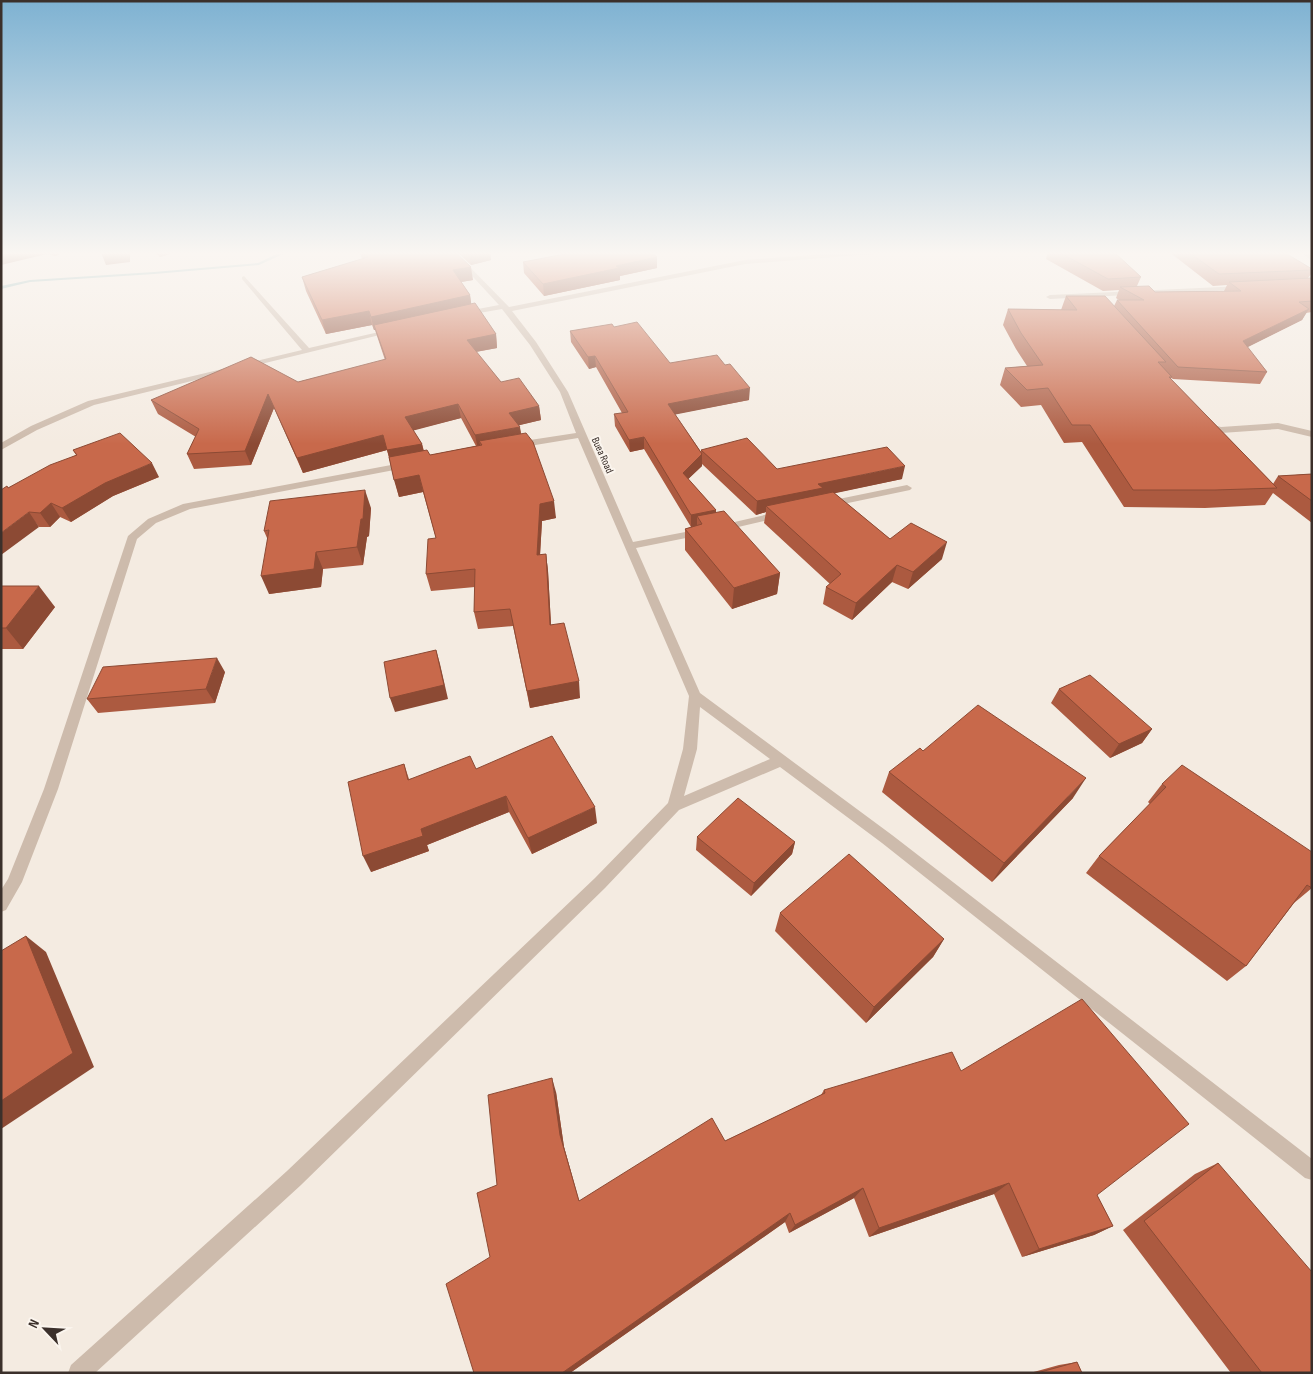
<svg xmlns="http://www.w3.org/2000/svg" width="1313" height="1374" font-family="'Sofia Sans Condensed',sans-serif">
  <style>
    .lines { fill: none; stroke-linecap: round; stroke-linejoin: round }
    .stream { fill: #7fb0b2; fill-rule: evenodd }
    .street { fill: #cdbbac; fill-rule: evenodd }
    .wall { fill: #ac5a40; fill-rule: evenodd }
    .shaded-wall { fill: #8c4a34 }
    .building { fill: #c8694b; stroke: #8c4a34 }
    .labels { text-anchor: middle; stroke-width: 4; stroke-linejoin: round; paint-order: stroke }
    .far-street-label { font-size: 11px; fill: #3b302b; stroke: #fbf5ee }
  </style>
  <rect width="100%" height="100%" fill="#f4ebe1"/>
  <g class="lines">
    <path class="stream" d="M283,251H290L259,265L154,274L30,282L1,289V286L30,280L154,272L258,263Z"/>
    <path class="street" d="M445,251H453L467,264L509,307L745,260L867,251H912L745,264L512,311L536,342L568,392L633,542L701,529L706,532L701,535L636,548L700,693L892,835L1312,1159V1180L1305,1178L882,843L780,767L679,810L605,888L301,1185L95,1373H68L71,1365L287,1171L595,878L668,803L683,749L689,696L578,438L517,448L512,445L517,442L576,433L560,392L530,345L502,309L462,316V312L499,305L463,266ZM700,707L770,759L684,796L697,749Z
      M1299,251H1307L1312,256V261Z
      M244,276L309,348L392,329L396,331L94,405L37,430L1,450V443L31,426L88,401L302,350L242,279V277Z
      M1242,286L1244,287V289L1050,299L1046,297L1050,295Z
      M1206,423L1221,427L1278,423L1312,431V437L1278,429L1221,433L1203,428V424Z
      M407,462L412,465L410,467L190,509L156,523L137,539L58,789L22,882L6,910L1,912V890L8,879L44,789L128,536L148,519L183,504Z
      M907,485L912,488L910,490L829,507L824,504L829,501Z
      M782,511L787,514L786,516L721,531L716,528L717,526Z"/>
  </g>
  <path class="wall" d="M1,251H67L55,256L47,254Z
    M153,251H180L160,257Z
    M360,251H454L473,280L461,282L470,295L471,304L496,334L497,348L476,352L501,382L539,406L541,420L519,425L521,433L556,518L542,521L540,555L546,554L548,571L551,625L580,698L530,708L513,626L478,629L474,612L475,587L431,591L426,574L436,538L423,492L399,497L387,450L303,473L274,408L251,465L194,469L187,454L196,437L158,414L151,400L298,382L385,360L375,330H374L372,325L326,334L306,291L302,277L362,259ZM461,418L476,446L430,455L424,451L422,444L413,430Z
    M456,251H490L491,260L471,265Z
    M559,251H649L657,268L620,276V280L544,296L524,273L523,262L562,255Z
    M1048,251H1113L1141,277L1137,286L1155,292L1224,291L1227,285L1213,286L1168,251H1282L1312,269V273L1308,278H1312V312L1306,313L1302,320L1247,347L1267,372L1260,384L1173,379L1171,378V379L1273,484L1278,476L1312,474V523L1273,493L1265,505L1205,508L1124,507L1082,442L1064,443L1041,405L1021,407L1000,385L1005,368L1027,366L1016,349L1003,325L1008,309L1061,310L1066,296L1114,306L1117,300H1119L1116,298L1119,290L1103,291L1046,259Z
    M614,327L670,363L749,400L675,414L701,452V450L777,469L902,479L834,493L890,539L942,559L908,589L892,582L852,620L823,604L826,587L830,584L764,523L766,512L756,515L702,464V466L688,479L716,510V513L780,573L777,594L732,609L685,550V529L691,527L644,449L630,452L615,426L614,414L622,413L596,367L589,369L571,342L570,331Z
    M73,450L159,477L113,496L71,522L60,517L50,527H39L8,488L76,455Z
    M371,508L369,536L367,537L363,565L323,569L321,587L269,594L267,538L264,531Z
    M1,586L55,607L23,649H1Z
    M225,672L215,703L98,713L87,699Z
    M1059,689L1152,729L1142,743L1110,758L1051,703Z
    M923,751L1073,798L992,882L882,792L889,772Z
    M404,764L409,779L476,769L597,823L532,854L509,812L427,845L429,851L371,872Z
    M1162,784L1312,888L1294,903L1246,966L1227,981L1086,873L1099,856L1150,804L1148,802Z
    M697,837L795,842L792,854L751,896L696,850Z
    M780,913L944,939L933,957L866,1023L775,931Z
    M961,1071L1097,1195L1113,1226L1094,1235L1022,1257L994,1194L869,1237L854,1198L789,1233L785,1222L570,1373H474L490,1257L497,1185L556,1092L564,1147L579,1201L725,1141L821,1095L824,1090Z
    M1218,1163L1312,1373H1231L1123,1230L1195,1174Z
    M1077,1362L1082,1373H1030L1059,1365Z"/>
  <path class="shaded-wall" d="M13,251H45L47,254L1,265V254Z
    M53,251H67L55,256Z
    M125,251H130V262L106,265L102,255Z
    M158,251H180L160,257Z
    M472,251H490L491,260L471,265L469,252Z
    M657,257V268L620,276V280L544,296L543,284L616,266Z
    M471,267L473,280L455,283L453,270Z
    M470,295L472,309L374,325L375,330H374L371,317Z
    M1309,309L1302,320L1236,353L1243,341Z
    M369,311L372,325L326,334L322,320Z
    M496,334L497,348L469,353L467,340Z
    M595,356L596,367L589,369L588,357Z
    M750,388L749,400L668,416V404Z
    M268,394L274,408L251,465L245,451Z
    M458,404L461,418L408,432L405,417Z
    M539,406L541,420L512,427L509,413Z
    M520,427L522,441H479L481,448L478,449L475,435Z
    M383,435L387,450L303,473L297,458Z
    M644,437V449L630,452L629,440Z
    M422,444L425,458L391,464L387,450Z
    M702,454V466L682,485L683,473Z
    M152,463L159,477L113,496L71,522L62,508L105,483Z
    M905,466L902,479L822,496L766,506V512L756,515L757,501L818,484Z
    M419,475L423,492L399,497L394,480Z
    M365,490L371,508L369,536L367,537L363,565L357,547Z
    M554,501L556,518L542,521L539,572L537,555L540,504Z
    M51,503L60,517L50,527L40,513Z
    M716,510L715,523L697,516V527L691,528V515Z
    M29,512L39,527L1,555V533Z
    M947,542L942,559L908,589L913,572Z
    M316,552L323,569L321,587L269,594L261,576Z
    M546,554L548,571L552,642L550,625Z
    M897,565L892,582L852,620L856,603Z
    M780,573L777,594L732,609L734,588Z
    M39,586L55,607L23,649L6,628Z
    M436,650L440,664L448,699L395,712L390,698Z
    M217,658L225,672L215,703L206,689Z
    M579,681L580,698L530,708L527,691Z
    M1152,729L1142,743L1110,758L1119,744Z
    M1086,778L1073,798L992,882L1004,863Z
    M506,796L509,812L427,845L429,851L371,872L363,856L421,829Z
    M595,807L597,823L532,854L528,838Z
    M795,842L792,854L751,896L754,883Z
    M26,936L46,952L94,1067L1,1129V1101Z
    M944,939L933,957L866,1023L874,1007Z
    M552,1078L556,1092L564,1147L582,1211L560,1135Z
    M1009,1183L994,1194L869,1237L879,1228Z
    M863,1188L854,1198L789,1233L795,1225Z
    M790,1213L785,1222L570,1373H562Z
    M1113,1226L1094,1235L1022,1257L1039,1249Z"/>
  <path class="building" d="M1,251H13L1,254Z
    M102,251H125L102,255Z
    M362,251H454L471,267L453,270L470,295L371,317L369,311L322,320L302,277L368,257Z
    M568,251H649L657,257L616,266L619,268L543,284L523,262L570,253Z
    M1057,251H1113L1141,277L1108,279Z
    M1187,251H1282L1312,269V270L1219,274Z
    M1312,278V301L1299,302L1309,309L1243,341L1267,372L1178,367L1117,300H1144L1120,287L1149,286L1155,292L1241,291L1229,282Z
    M1066,296H1105L1166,362H1158L1172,377H1169L1277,488L1215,490H1133L1090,425H1072L1048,388L1027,390L1005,368L1043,365L1021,333L1008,309L1077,310Z
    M475,303L496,334L467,340L501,382L519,378L539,406L509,413L520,427L475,435L458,404L405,417L422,444L387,450L383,435L297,458L268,394L245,451L187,454L199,429L151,400L251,357L298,382L386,359L374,325Z
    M637,322L670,363L717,355L725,365L730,364L750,388L668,404L702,454L683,473L716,510L691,515L644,437L629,440L614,414L628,412L595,356L588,357L570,331L612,324L614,327Z
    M120,433L152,463L105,483L62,508L51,503L40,513L29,512L1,533V490L7,486L8,488L50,465L77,455L73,450Z
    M526,433L533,442L554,501L540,504L537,555L546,554L550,625L564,623L579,681L527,691L510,609L474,612L475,569L426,574L428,539L436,538L419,475L394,480L389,457L427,450L430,455L482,445L479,441Z
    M747,438L777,469L887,447L905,466L818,484L823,488L757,501L701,450Z
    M1312,474V501L1278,476Z
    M365,490L363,519H361L357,547L316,552L314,569L261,576L269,530L264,531L270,501Z
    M833,492L890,539L911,523L947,542L913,572L897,565L856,603L826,587L841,574L766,506Z
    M724,511L780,573L734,588L685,529L702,524L697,516Z
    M1,586H39L6,628H1Z
    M436,650L444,685L390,698L384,662Z
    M217,658L206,689L87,699L103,667Z
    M1090,675L1152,729L1119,744L1059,689Z
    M978,705L1086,778L1004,863L889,772L920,748L923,751Z
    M552,736L595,807L528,838L506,796L421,829L423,836L363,856L348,782L404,764L408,780L470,756L476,769Z
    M1182,765L1312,852V888L1307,885L1246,966L1099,856L1166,787L1162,784Z
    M738,798L795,842L754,883L697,837Z
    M849,854L944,939L874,1007L780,913Z
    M26,936L73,1053L1,1101V951Z
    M1082,999L1189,1124L1097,1195L1113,1226L1039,1249L1009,1183L879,1228L863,1188L795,1225L790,1213L562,1373H474L446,1284L490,1257L477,1193L497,1185L488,1095L552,1078L560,1135L579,1201L712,1118L725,1141L825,1093L824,1090L952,1052L961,1071Z
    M1218,1163L1312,1272V1373H1262L1144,1221Z
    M1077,1362L1082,1373H1037Z"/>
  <linearGradient id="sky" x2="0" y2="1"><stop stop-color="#7eb2d2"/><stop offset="0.57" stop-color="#faf6f2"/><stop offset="1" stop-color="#faf6f2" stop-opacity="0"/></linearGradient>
  <rect width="1313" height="444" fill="url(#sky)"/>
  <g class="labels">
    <g class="far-street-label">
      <text transform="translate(603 455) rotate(66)" y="4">Buea Road</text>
    </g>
  </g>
  <rect width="1313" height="1374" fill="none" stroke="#3b302b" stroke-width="5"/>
  <g transform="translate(45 1329) rotate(295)" stroke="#fbf5ee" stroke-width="4" paint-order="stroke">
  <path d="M0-4L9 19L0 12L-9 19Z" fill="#3b302b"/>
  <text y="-8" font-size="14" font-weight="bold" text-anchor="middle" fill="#3b302b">N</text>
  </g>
</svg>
